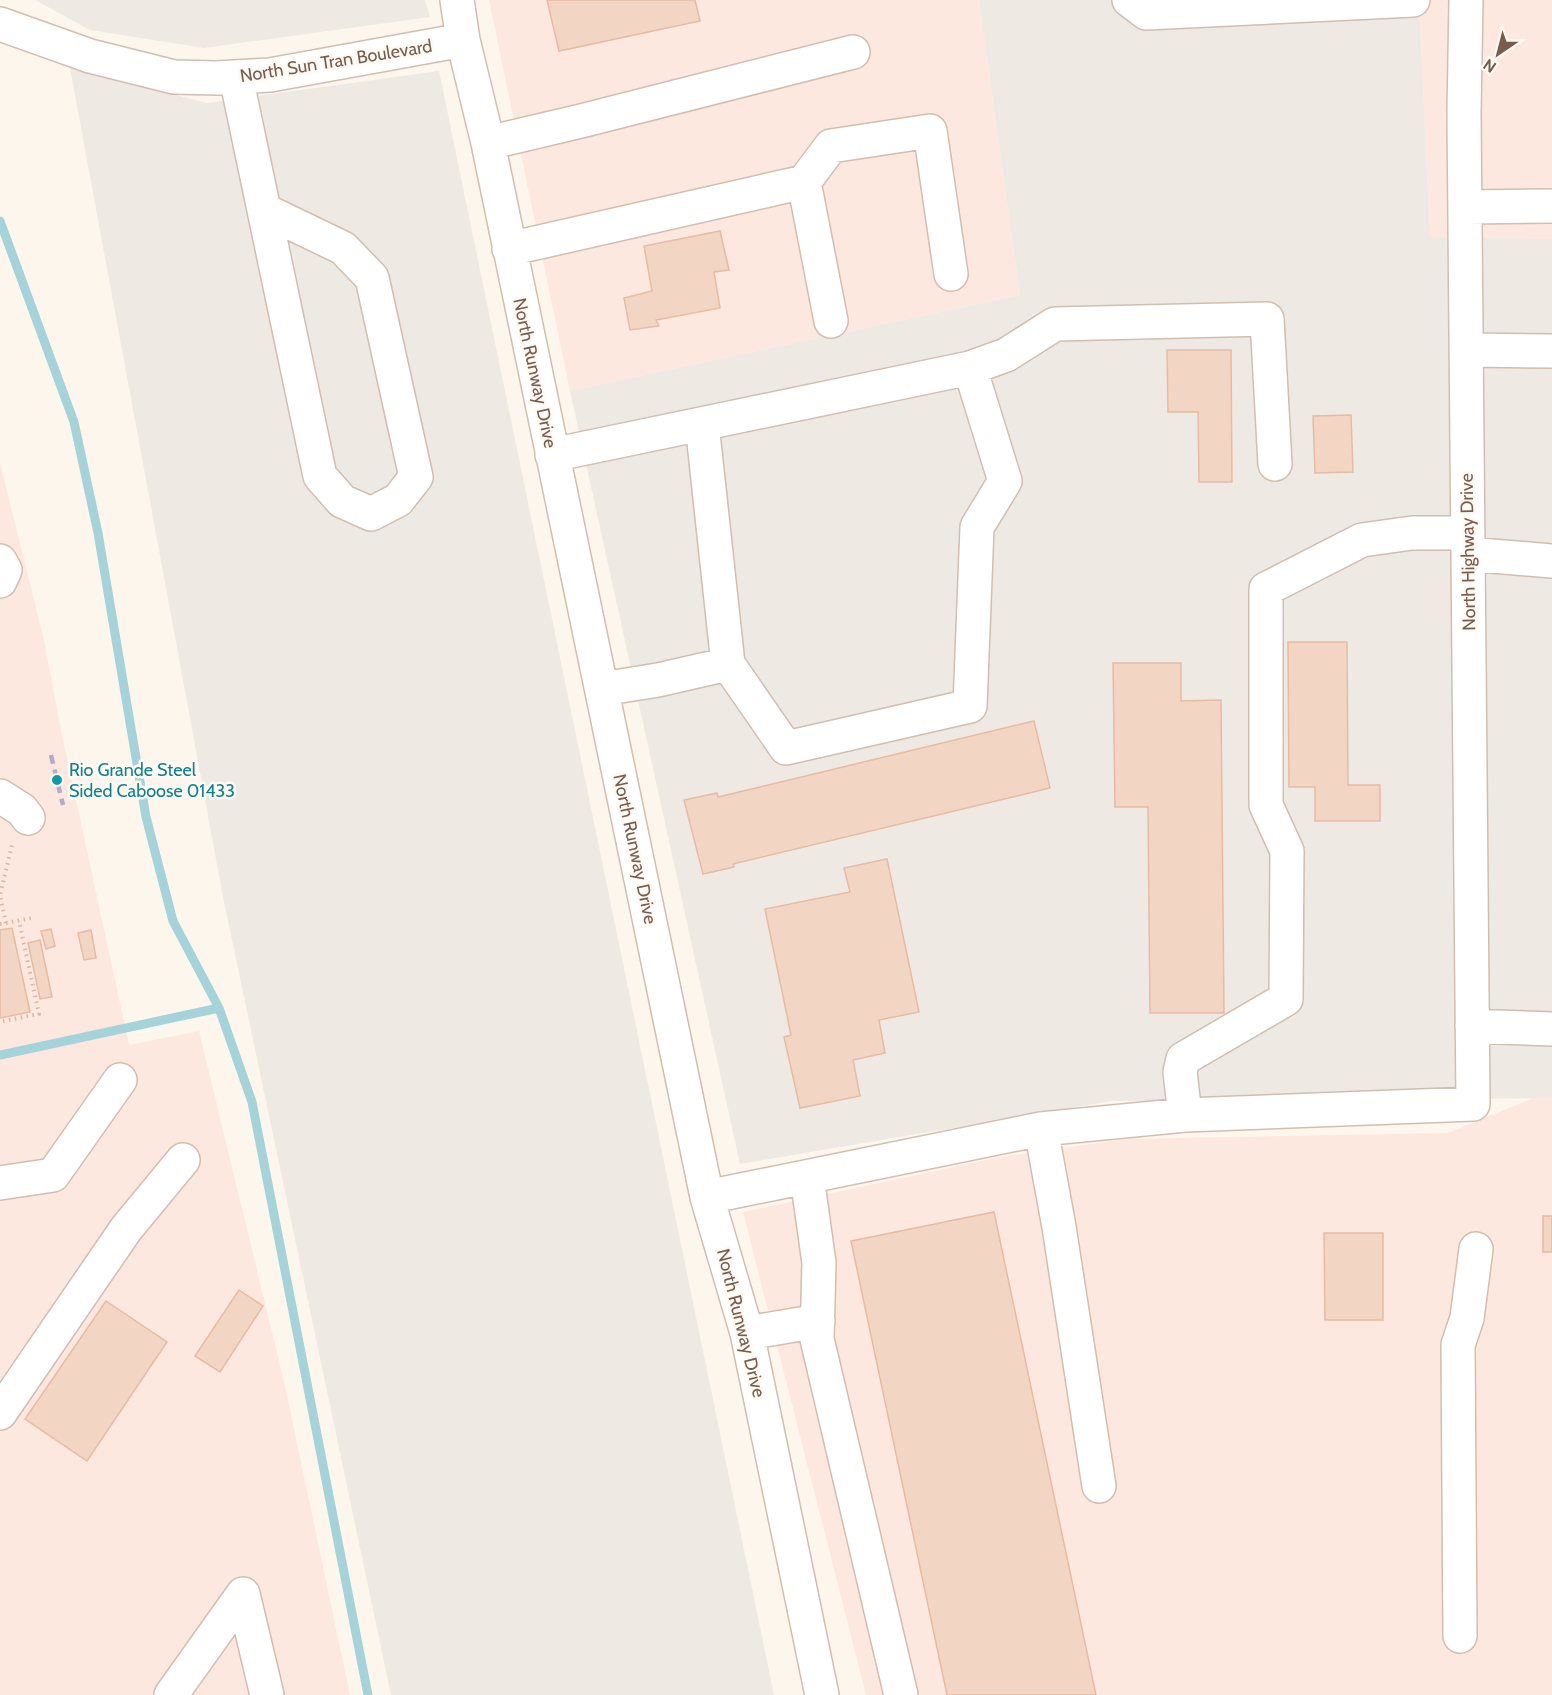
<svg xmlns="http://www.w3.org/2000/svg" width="1552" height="1695" font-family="Cabin,sans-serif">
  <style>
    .commercial { fill: #fde8e0 }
    .industrial { fill: #efe9e4 }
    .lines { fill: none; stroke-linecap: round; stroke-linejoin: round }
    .stream { stroke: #a5d3da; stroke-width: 9 }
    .building { fill: #f3d5c3; stroke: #e6bba3; stroke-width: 1.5 }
    .minor-casing { stroke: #d1beb0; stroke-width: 36 }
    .path { stroke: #d9b8a5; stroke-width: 4; stroke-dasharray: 1.5 4.5; stroke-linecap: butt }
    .minor { stroke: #fff; stroke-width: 33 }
    .rail { stroke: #b9a8c9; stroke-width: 4.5; stroke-dasharray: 9 6; stroke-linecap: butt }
    .culture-dot { fill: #0f9aa8; stroke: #fffaf3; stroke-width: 2 }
    .labels { text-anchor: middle; stroke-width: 5; stroke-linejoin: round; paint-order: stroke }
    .street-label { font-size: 18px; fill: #7a5c4d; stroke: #fffaf3 }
    .culture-label { font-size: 18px; fill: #0d838f; stroke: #fffaf3; text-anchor: start }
  </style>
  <rect width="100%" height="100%" fill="#fdf6ec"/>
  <path class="commercial" d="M489,0H979L1020,295L570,391Z
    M1419,0H1552V239L1430,238Z
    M0,462L44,640L62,735L129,1045L199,1031L285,1386L350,1695H0Z
    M1533,1098H1552V1695H866L743,1212L1000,1157L1126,1139L1448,1133Z"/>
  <path class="industrial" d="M35,0H425L430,17L204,48L90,30Z
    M979,0H1419L1430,237L1552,239V1098L1112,1101L740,1164L570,391L1020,295Z
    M70,68L207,103L439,71L774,1695H391L223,897Z"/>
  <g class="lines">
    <path class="stream" d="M0,221L74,422L98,533L146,817L173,921L219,1008L252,1102L368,1695
      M0,1055L219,1008"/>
  </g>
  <path class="building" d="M547,0H695L700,21L559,51Z
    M720,231L729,270L714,272L720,308L656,320L659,326L630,330L624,298L652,291L644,246Z
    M1167,350H1231L1232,482H1199L1198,412H1168Z
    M1351,415L1353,472L1315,473L1313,416Z
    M1288,642H1347L1348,785H1380V821H1315V787H1289Z
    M1113,663H1181V701L1221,700L1224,1013H1150L1148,807H1115Z
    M1034,721L1050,788L733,864L734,867L703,874L684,800L717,793L718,797Z
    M887,859L919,1012L879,1020L885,1053L853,1060L860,1096L800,1108L784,1037L791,1035L765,909L850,892L844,868Z
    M12,928L30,1012L0,1018V930Z
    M51,929L55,946L46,949L41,931Z
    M91,930L96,958L84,960L78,933Z
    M40,940L52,997L40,999L28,943Z
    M994,1212L1096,1695H947L851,1241Z
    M1543,1216H1552V1252H1543Z
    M1324,1233H1383V1320H1325Z
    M239,1290L263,1306L220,1372L195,1356Z
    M106,1301L167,1342L87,1461L25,1419Z"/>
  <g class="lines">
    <defs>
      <path id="minor" d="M457,0L463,40L488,143L707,1197L747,1333L822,1695
        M1129,0L1146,13L1413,0
        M0,24L90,56L174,77L216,78L270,75L463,40
        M236,77L320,476L342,501L371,514L398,500L416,477L372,278L343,248L264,210
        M488,143L581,121L853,52
        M804,182L831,146L930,131L951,274
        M1466,207L1552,206
        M509,249L804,182L831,321
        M1466,350L1552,351
        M970,368L1006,355L1055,324L1267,319L1275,464
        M702,424L728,664
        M552,455L970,368L1005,481L977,527L970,706L786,748L728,664L658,680L602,689
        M1468,554L1552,561
        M0,561L5,570L0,581
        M0,796L22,810L28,818
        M1472,1026L1552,1029
        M1185,1115L1180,1072L1183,1059L1286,999L1287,851L1266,805V589L1362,540L1412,533H1468
        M1041,1129L1059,1227L1099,1486
        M807,1177L819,1263L817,1339L901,1695
        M0,1183L53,1175L120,1080
        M707,1197L1041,1129L1185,1115L1473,1104L1464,113L1466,0
        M747,1333L818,1321
        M0,1413L126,1229L183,1160
        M1460,1636L1458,1345L1467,1318L1476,1249
        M171,1695L243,1594L267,1695"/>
    </defs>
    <use href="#minor" class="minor-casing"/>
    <path class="path" d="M6,923L0,895L12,845
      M0,924L33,918
      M3,1021L39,1014L19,921"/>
    <use href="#minor" class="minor"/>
    <path class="rail" d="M51,755L63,805"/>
  </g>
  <circle class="culture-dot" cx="57" cy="780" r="6"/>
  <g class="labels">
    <g class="street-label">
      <text transform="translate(336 61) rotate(-9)" y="6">North Sun Tran Boulevard</text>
      <text transform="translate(535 373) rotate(78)" y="6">North Runway Drive</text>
      <text transform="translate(1468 552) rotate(-91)" y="6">North Highway Drive</text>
      <text transform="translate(635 849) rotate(78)" y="6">North Runway Drive</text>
      <text transform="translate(741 1323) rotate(76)" y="6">North Runway Drive</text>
    </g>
    <g class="culture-label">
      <text x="69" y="776">Rio Grande Steel<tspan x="69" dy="21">Sided Caboose 01433</tspan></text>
    </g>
  </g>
  <g transform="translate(1498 54) rotate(215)" stroke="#fffaf3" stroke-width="4.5" paint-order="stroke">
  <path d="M0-4.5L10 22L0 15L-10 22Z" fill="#7a5c4d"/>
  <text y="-9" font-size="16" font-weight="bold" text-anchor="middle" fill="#7a5c4d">N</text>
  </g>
</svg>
